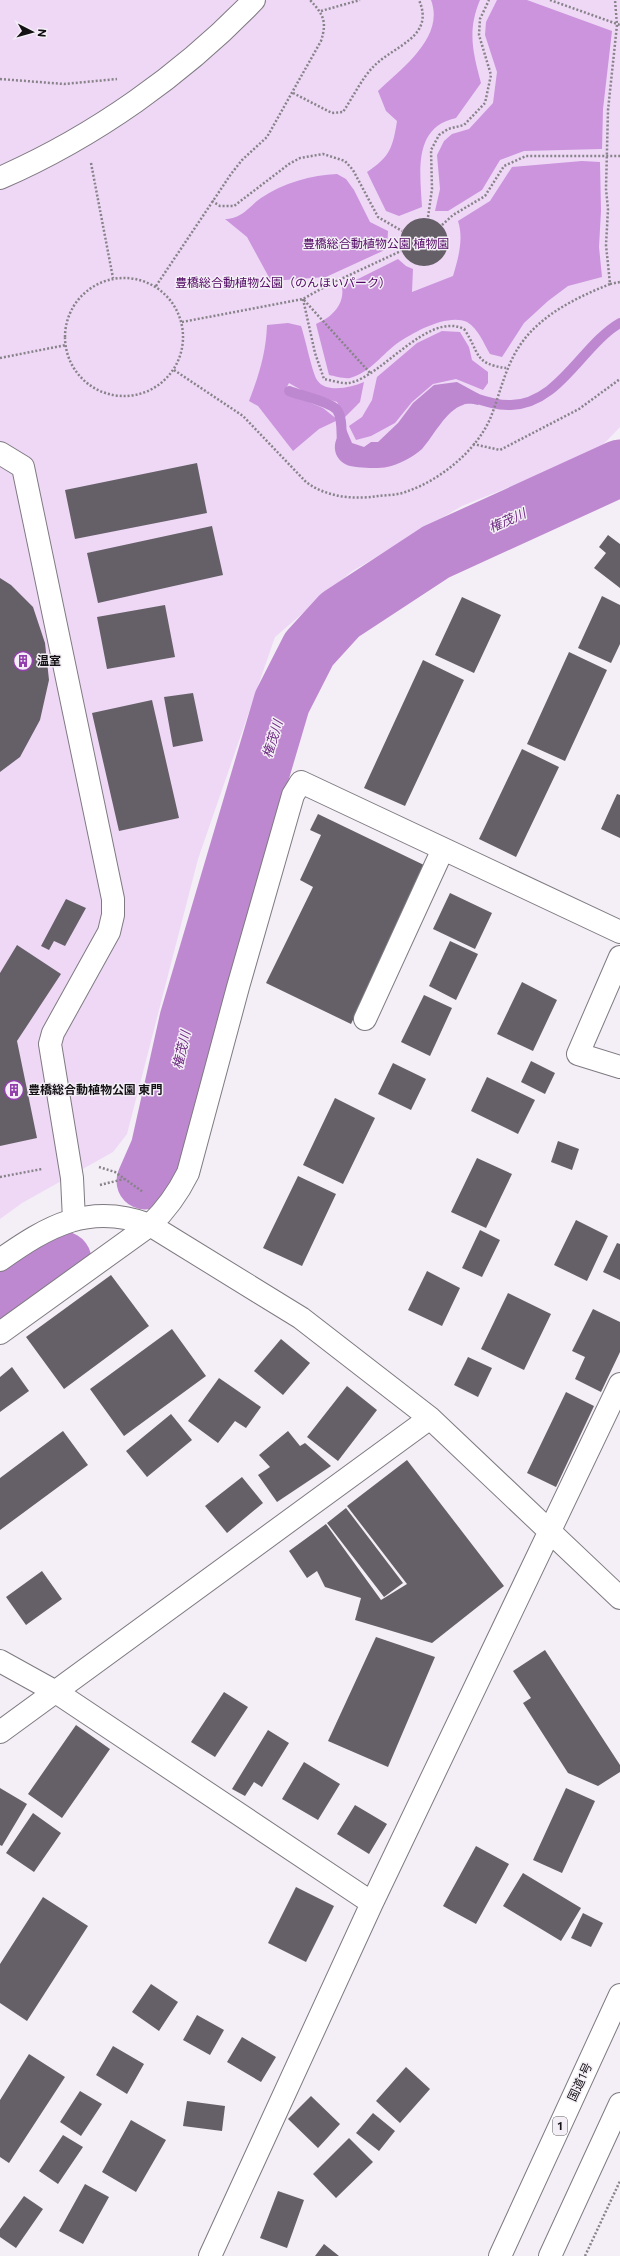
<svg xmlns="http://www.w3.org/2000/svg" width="620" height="2256" font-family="Commissioner,'Noto Sans JP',sans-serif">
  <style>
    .green { fill: #eed8f6 }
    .forest { fill: #cb94dd }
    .water { fill: #be88d0 }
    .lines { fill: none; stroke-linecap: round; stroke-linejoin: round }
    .stream { stroke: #be88d0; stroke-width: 10 }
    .river { stroke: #be88d0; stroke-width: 57 }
    .building { fill: #656067 }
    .minor-casing { stroke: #7f7a81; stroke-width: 24 }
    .highway-casing { stroke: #7f7a81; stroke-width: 24 }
    .path { stroke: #878389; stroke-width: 2.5; stroke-dasharray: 2 2; stroke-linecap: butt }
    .minor { stroke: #fff; stroke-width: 22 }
    .highway { stroke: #fff; stroke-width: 22 }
    .labels { text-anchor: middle; stroke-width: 3; stroke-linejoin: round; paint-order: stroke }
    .shield { fill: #f4eef6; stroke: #565358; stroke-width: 1 }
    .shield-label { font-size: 11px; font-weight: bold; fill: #131114 }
    .park-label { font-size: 12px; fill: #500763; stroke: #f4eef6 }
    .poi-label { font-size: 12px; font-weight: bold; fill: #131114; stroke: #f4eef6; text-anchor: start }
    .street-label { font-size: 12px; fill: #131114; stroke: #f4eef6 }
    .water-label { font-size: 13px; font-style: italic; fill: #6f2d83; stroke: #f4eef6 }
  </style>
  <rect width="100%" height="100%" fill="#f4eef6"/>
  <path class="green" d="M0,0H620V427L596,452L462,506L351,572L275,637L198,859L127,1134L113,1152L22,1203L0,1219Z"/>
  <path class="forest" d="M431,0H480C467,31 473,52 481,83L456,118C413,127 420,172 422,207L399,216L386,211L367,172C390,157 393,147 397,121L386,111L378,91C402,68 445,37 431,0Z
    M497,0H527L612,31L603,109L602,149L524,151L500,160L482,190L448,211H435L440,189L437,155L444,141L452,134L469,129L493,103L497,72L485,35L486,22Z
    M582,161L600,162L601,211L599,247L602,277L568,286L548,301L524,323L502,357L490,354C484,344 478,328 467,322C448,313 414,332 399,342C382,354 371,372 350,378C344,379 335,376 329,375L316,324C331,318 345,305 342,287L398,259L406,266L413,269L412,292L453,276C458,259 464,239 458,221L490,201L512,167Z
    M337,174L346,179L354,190L370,222L388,231L387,249L326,277L271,281L247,237L225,219C243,218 247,208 261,198C283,183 312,175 337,174Z
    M288,323L301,326C305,337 312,372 317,380C326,394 352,387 364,382L360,402L345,417L337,402L303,391L289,383L284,392L323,408L338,420L319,429L293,451L258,406L249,401C259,375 266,353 267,325Z
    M442,331L460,332L469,347L472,360L488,372V383L483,390L456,379L433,384L412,402L395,423L371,436L356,440L349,426L362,417L372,400L377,377L417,343Z"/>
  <path class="water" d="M457,382L479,394L482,400L478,405C473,404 467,403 463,405C446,410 433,437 422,449C413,457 398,465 387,467C379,469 354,468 347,465C331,458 331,437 346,429L352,443L364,447L371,442H378L398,423L413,403L434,385Z"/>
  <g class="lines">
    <path class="stream" d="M289,391C299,395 331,402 337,410C343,418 341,434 342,444
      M469,396C481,400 497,406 511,405C559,404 582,345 620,323"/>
    <path class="river" d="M145,1181L159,1149L188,1019L282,702L309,649L340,615L436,552L620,468
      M0,1307L63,1260"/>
  </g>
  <path class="building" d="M400 242a24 24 0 1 1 48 0a24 24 0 1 1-48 0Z
    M197,463L207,513L75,539L65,490Z
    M212,526L223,575L98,603L87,553Z
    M608,535L620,544V588L594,568L606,553L599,547Z
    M0,578L11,585L33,607L45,643L49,680L40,720L20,757L0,772Z
    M602,596L620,605V644L611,663L578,648Z
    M462,597L501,615L474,673L435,655Z
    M165,605L175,657L107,669L97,617Z
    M569,652L607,670L565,761L527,744Z
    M423,660L464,680L405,806L364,788Z
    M193,693L203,741L173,747L164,697Z
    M152,700L179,818L119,831L92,713Z
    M522,749L559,767L516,857L479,839Z
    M617,794L620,795V838L601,829Z
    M318,814L426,866L351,1024L266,983L313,887L300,880L321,835L310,830Z
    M450,893L492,913L475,949L433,929Z
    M66,899L86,908L65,946L54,941L49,950L41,946Z
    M450,941L478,954L456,1000L429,986Z
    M17,945L61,974L17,1041L37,1138L0,1146V973Z
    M522,982L557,1000L533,1051L497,1034Z
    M424,995L452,1008L430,1056L401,1042Z
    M531,1061L555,1073L545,1094L521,1082Z
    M393,1063L426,1079L411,1110L378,1094Z
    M487,1077L535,1100L518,1134L471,1111Z
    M335,1098L375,1118L343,1184L303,1165Z
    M558,1141L579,1149L572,1170L551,1162Z
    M477,1158L512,1174L486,1228L451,1212Z
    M298,1176L336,1194L302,1266L263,1248Z
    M576,1220L608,1236L587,1281L554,1265Z
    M480,1230L500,1240L482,1277L462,1268Z
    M617,1243L620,1244V1280L603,1272Z
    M427,1271L460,1288L442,1326L408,1310Z
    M111,1275L149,1326L64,1389L26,1337Z
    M508,1293L551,1314L524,1370L481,1349Z
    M593,1309L620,1322V1352L601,1392L575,1379L585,1357L572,1351Z
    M172,1329L206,1376L124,1436L90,1389Z
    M281,1339L310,1363L283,1395L254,1371Z
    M468,1357L492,1368L478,1397L454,1385Z
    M12,1367L29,1391L0,1412V1377Z
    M219,1378L261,1407L246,1428L235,1421L218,1443L188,1421Z
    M347,1386L377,1410L338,1461L307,1437Z
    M566,1392L594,1406L556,1487L527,1473Z
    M171,1414L192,1440L147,1477L126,1451Z
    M63,1431L88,1465L0,1530V1478Z
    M288,1431L300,1446L305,1443L331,1466L277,1502L258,1475L270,1467L259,1455Z
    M407,1460L504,1586L432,1643L355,1620L361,1598L325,1587L317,1571L307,1578L289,1551L326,1524L381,1600L407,1584L347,1506Z
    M242,1477L263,1503L227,1533L205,1506Z
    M346,1508L403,1583L384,1597L327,1523Z
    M42,1571L62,1599L26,1625L6,1597Z
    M376,1637L435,1657L388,1767L328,1741Z
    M545,1650L620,1765V1772L598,1786L568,1773L523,1703L531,1698L513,1671Z
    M224,1692L248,1707L215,1757L191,1742Z
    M76,1725L110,1749L62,1818L28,1794Z
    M268,1730L289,1743L262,1787L254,1782L245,1796L232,1789Z
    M304,1762L340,1784L318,1820L282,1799Z
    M0,1788L27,1804L2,1846L0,1845Z
    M566,1788L595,1801L562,1873L533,1860Z
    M355,1805L387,1824L369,1854L337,1834Z
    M33,1813L61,1833L34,1872L6,1853Z
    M476,1846L509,1864L476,1924L443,1906Z
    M523,1873L581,1908L561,1941L503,1906Z
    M296,1887L334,1906L306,1962L268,1943Z
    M43,1897L88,1926L27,2021L0,2003V1964Z
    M583,1913L603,1923L591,1947L571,1938Z
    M151,1984L178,2002L159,2031L132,2012Z
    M197,2015L224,2030L210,2055L183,2040Z
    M242,2037L276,2057L261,2082L227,2062Z
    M113,2046L144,2064L127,2094L96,2075Z
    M29,2054L65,2077L9,2163L0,2157V2100Z
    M406,2067L430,2089L400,2123L376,2101Z
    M80,2091L102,2104L81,2136L60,2122Z
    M311,2096L340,2124L318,2148L288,2119Z
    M187,2101L225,2106L222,2131L183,2126Z
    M373,2113L395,2131L379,2151L356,2133Z
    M131,2120L166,2140L136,2192L102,2172Z
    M63,2135L83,2147L58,2184L39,2171Z
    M349,2138L373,2162L336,2198L313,2174Z
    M85,2184L109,2197L83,2244L59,2231Z
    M278,2191L304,2200L287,2248L260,2238Z
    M24,2196L43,2209L16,2248L0,2237V2229Z
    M324,2244L339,2256H315Z"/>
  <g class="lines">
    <defs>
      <path id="minor" d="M0,178C94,137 183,74 254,0
        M0,453L23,467L113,899V915L109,932L53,1033L50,1044L72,1178L74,1220
        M620,957L578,1054L620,1067
        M365,1019L443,849
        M0,1260C48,1226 89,1202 150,1225L301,1318L430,1418L620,1598
        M0,1333L150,1225C166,1210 178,1193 188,1173L238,987L293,795L301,782L620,932
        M0,1661L56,1692L372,1903
        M0,1732L430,1418
        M210,2256L372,1903L620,1384"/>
      <path id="highway" d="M500,2256L620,1995
        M550,2256L620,2104"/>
    </defs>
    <use href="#minor" class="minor-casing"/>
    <use href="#highway" class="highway-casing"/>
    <path class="path" d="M550,0L620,25
      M321,11L360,0
      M0,79L64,84L117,79
      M293,93L332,113L343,112C353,97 362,78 374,66C395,45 435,37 419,0
      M91,163L113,278
      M212,201L220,206H234L289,164L300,158L323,154L345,161L353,170L378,217L402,231
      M428,217L432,189L431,150L439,135L448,129L464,125L485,103L491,75L479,35L480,19L489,0
      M442,225L453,215L485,196L504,166L526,156H620
      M65 337a59 59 0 1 1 118 0a59 59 0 1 1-118 0Z
      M610,284L620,282
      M156,286L231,174L242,160L267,137L321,41C327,22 324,15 310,0
      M303,299L315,353L324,379C331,380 342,384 349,383C382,377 428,311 464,329C480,352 473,364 506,368
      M304,300L371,374
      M182,322L303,299L328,285L401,251
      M0,358L66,345
      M174,370L243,416L306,482C326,497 354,500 378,496C388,495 399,495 408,491C440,480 476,451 490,419C501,392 505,365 523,341C544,313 578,297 610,284L606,245L608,209L606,189L608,110L617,25L615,0
      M473,444L500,450L579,409L620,379
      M99,1167L115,1172L143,1192
      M0,1177L42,1169
      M100,1185L124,1179
      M585,2256L620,2181"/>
    <use href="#minor" class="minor"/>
    <use href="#highway" class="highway"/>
  </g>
  <defs>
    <symbol id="building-ring" viewBox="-11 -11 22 22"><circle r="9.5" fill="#f4eef6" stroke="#933fad" stroke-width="1.5"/><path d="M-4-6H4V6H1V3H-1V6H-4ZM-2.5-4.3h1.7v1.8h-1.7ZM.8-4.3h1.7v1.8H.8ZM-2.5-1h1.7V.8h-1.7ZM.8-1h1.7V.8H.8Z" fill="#933fad"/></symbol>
  </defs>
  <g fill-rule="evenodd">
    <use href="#building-ring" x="12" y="650" width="22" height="22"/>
    <use href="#building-ring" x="3" y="1079" width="22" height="22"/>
  </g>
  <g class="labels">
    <rect class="shield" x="553" y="2117" width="14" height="18" rx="3"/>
    <g class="shield-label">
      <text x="560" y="2130">1</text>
    </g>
    <g class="park-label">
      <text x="376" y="248">豊橋総合動植物公園 植物園</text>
      <text x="283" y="287">豊橋総合動植物公園（のんほいパーク）</text>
    </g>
    <g class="poi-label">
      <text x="37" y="665">温室</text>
      <text x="28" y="1094">豊橋総合動植物公園 東門</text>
    </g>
    <g class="street-label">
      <text transform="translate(580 2082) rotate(-65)" y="4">国道1号</text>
    </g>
    <g class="water-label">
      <text transform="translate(507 520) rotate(-24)" y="5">権茂川</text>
      <text transform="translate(272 739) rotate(-73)" y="5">権茂川</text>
      <text transform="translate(181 1050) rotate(-77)" y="5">権茂川</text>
    </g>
  </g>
  <g transform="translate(32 32) rotate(96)" stroke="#f4eef6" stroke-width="3" paint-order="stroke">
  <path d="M0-3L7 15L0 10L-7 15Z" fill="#131114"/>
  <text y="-6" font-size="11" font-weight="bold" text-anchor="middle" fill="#131114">N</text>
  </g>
</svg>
